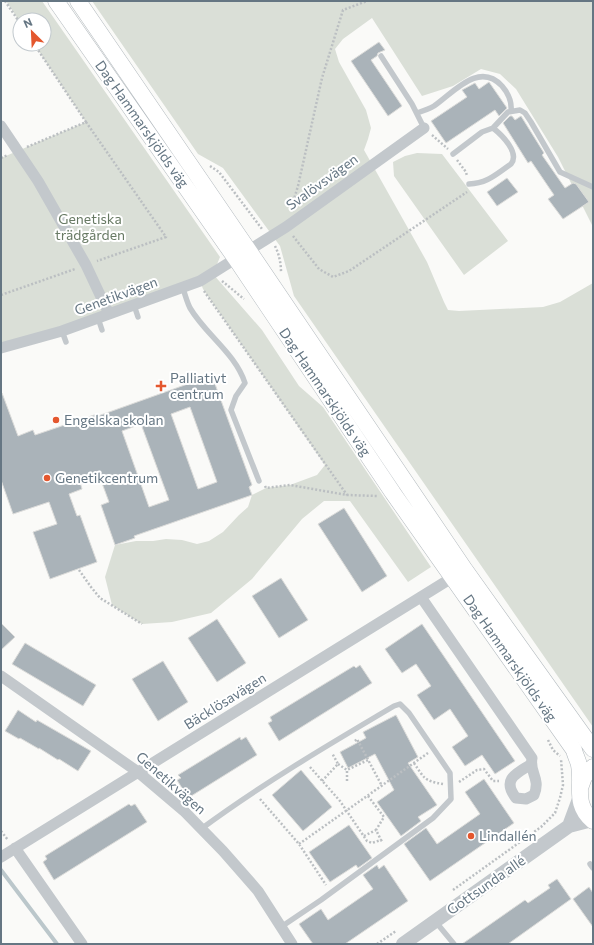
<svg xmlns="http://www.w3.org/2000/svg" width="594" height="945" font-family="Commissioner,sans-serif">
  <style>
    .green { fill: #dadfd7 }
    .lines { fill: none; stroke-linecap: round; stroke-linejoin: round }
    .stream { stroke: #bbc7cb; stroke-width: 4 }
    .building { fill: #aab3b9; stroke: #dcdcda; fill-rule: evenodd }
    .secondary-casing { stroke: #b3babf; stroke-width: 17 }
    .path { stroke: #bbbfc2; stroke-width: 2.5; stroke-dasharray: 2 2; stroke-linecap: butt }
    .service { stroke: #c3c8cc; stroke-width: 5.5 }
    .minor { stroke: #c3c8cc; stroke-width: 11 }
    .tertiary { stroke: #c3c8cc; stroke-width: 14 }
    .secondary { stroke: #fff; stroke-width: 16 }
    .poi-dot { fill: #e4572e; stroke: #fff; stroke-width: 1.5 }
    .labels { text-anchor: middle; stroke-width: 4; stroke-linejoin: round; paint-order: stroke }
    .street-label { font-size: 14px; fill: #657683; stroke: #fff }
    .park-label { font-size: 14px; fill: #687a64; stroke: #fff }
    .poi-label { font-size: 14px; fill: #657683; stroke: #fff; text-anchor: start }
  </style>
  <rect width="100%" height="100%" fill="#fafaf8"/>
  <path class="green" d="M6,1H42L220,257L213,274L262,330L299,386L323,407L431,567L408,582L350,501H324L302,519L252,579L211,613L172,622L142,624L112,605L105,577L115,545L136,541H153L166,539L182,540L197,544L209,541L223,532L239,515L248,507L252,495L266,488L290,485L317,475L325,465L203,289L200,281L1,348V158L86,122L34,44H44V20H20V22Z
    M92,1H593V227L558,157L516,89L500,74L481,69L453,86L422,96L372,18L343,39L335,49L339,62L366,110L371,128L368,139L364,150L427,262L444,302L448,310L459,311L543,307L560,302L593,283V727L294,296L280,246L223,168L198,154Z
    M417,153L442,154L508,241L464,275L394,176L393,162L405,156Z"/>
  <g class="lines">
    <path class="stream" d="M1,870L57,944"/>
  </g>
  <path class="building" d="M379,42L385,50L378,53L377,56L371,60L402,106L388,116L351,61Z
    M489,82L507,108L499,116L495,110L446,143L431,121L467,97L462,90L475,83L479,89Z
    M510,116H512L515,120L521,116L544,153L542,155L565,188L573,183L576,184L589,202L563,219L548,199L554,195L531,161L528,163L503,123Z
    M507,178L518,192L497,206L487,192Z
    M210,376L213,384H215L252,485L249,487L252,495L134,536L135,538L115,545L101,505L109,502L99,475L80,482L82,489L69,494L77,516L80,515L97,562L50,579L33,532L57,524L49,502L13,514L1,480V393H2L18,436L33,430L35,435L97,414L98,416ZM190,407L217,482L198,489L171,414ZM141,424L169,500L149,507L122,431Z
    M344,508L387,576L362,592L318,524Z
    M281,578L308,620L279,638L252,596Z
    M217,619L246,663L217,682L188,638Z
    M1,623L15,637L1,650Z
    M422,624L515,761L495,774L482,755L465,766L452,747L468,736L450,709L434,720L417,695L431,686L416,664L402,673L385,649Z
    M25,643L96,685L83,706L12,664Z
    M163,661L188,702L158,721L132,679Z
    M360,665L372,683L279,741L268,723L272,721L270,717L354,666L356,668Z
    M18,710L36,722L37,720L91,751L78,771L59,759L58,760L39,748V749L20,738L19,739L5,731Z
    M396,715L418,757L408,763L437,805L418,817L421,821L401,836L377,802L394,790L375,754L348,768L340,752L366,738L363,732Z
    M240,737L241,740L246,737L257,755L188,798L177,780L181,778L178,775Z
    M301,770L332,807L303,831L272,795Z
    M484,779L514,823L430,881L404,844L426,828L437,844L480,814L465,792Z
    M129,804L131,806L135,804L147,822L54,880L43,862L47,859L45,856Z
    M349,825L372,858L358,868L356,865L330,882L309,852Z
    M377,865L379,869L384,865L408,901L345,944H313L299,924L321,909L328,920L373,889L363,875Z
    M557,879L571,899L508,944H462L525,900L528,903L550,888L548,885Z
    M589,887L593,893V927L573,899Z"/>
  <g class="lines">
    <defs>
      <path id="secondary" d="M56,1L236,259L393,493L574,750C575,755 578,760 579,765C583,787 573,804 593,821
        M78,1L249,251L465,570L593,749
        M580,788L584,777L593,767"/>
    </defs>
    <use href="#secondary" class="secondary-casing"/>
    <path class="path" d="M5,1L20,23
      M86,122L166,237L97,261
      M432,135L448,149
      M27,147L86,122L34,44
      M1,158L8,155
      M457,160L466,172L467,176
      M210,166L219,172L262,229
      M291,209L298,186L322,78L343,10L367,1
      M293,236L319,269L333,277L349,271L467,192
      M275,246C279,254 281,263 281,272
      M222,281L244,299
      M204,291L347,495
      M1,295L75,269
      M265,486L266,488L290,485L347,495L378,496
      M79,570L91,587L100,598L142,624
      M548,740L553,750L560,756
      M355,741L357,739L382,786
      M414,763C424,778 424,781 443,784
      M338,764L347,770L368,760
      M310,767L340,801L367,841L372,843L381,840L383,843
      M322,781L338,764L332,753
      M347,781V770
      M459,782L477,770L484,769L493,781H499
      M368,796L384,817L376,830L381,840
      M260,799L299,844L326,885
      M1,831L8,840
      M364,836L376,830
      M299,844L428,753
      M453,890L541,827L555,813L560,798L563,785L561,759
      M377,944L396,931"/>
    <path class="service" d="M381,56L412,104L424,128
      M417,113C423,111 429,109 434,106C454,92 479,61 502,86C508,93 512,102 511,111
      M493,128L508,112L520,110L525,113L531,122L560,172L593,187
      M453,154L482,132L493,128C502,135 520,153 511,164C496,174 488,183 469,184
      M183,288C185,295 187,302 190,308C206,335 235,353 245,383L236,396L231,410L259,481
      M134,305L138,317
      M98,318L102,330
      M62,331L66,342
      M201,829C262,784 328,745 394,706L400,704L409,713L450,773L451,799L433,818L321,900L281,927
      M590,864L593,868
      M435,921L454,944"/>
    <path class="minor" d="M1,126L38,181L86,265L109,314
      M1,348L62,331L200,281L286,227L424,128
      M421,597L532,758C529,773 541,778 534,795L526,799L516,798C502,780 515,774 530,765
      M1,676L138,772L184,811L223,851L258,891L292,944
      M15,848L82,944
      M1,857L458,574"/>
    <path class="tertiary" d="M569,826L579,799
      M403,944L569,826L592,820"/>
    <use href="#secondary" class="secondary"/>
  </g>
  <g class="poi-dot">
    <path d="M159 380h4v4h4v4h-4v4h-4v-4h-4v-4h4z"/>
    <circle cx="56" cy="420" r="4"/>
    <circle cx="47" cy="478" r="4"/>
    <circle cx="471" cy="836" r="4"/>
  </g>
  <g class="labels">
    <g class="street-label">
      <text transform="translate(142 124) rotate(55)" y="5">Dag Hammarskjölds väg</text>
      <text transform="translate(322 182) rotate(-36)" y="5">Svalövsvägen</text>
      <text transform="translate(116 296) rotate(-20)" y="5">Genetikvägen</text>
      <text transform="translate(325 392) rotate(56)" y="5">Dag Hammarskjölds väg</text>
      <text transform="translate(510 658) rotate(55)" y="5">Dag Hammarskjölds väg</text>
      <text transform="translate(225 701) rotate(-32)" y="5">Bäcklösavägen</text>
      <text transform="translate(171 783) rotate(41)" y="5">Genetikvägen</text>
      <text transform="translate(486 885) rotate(-35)" y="5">Gottsunda allé</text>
    </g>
    <g class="park-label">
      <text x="90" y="224">Genetiska<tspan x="90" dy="16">trädgården</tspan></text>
    </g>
    <g class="poi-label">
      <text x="170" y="383">Palliativt<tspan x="170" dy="16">centrum</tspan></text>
      <text x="64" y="425">Engelska skolan</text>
      <text x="55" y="483">Genetikcentrum</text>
      <text x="479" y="841">Lindallén</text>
    </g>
  </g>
  <rect width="594" height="945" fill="none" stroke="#657683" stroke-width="4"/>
  <g transform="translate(32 32) rotate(336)"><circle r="19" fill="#ffffff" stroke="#c1c8cd"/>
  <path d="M0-3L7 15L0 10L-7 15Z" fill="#e4572e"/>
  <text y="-6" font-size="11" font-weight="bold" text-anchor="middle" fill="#657683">N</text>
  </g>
</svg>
